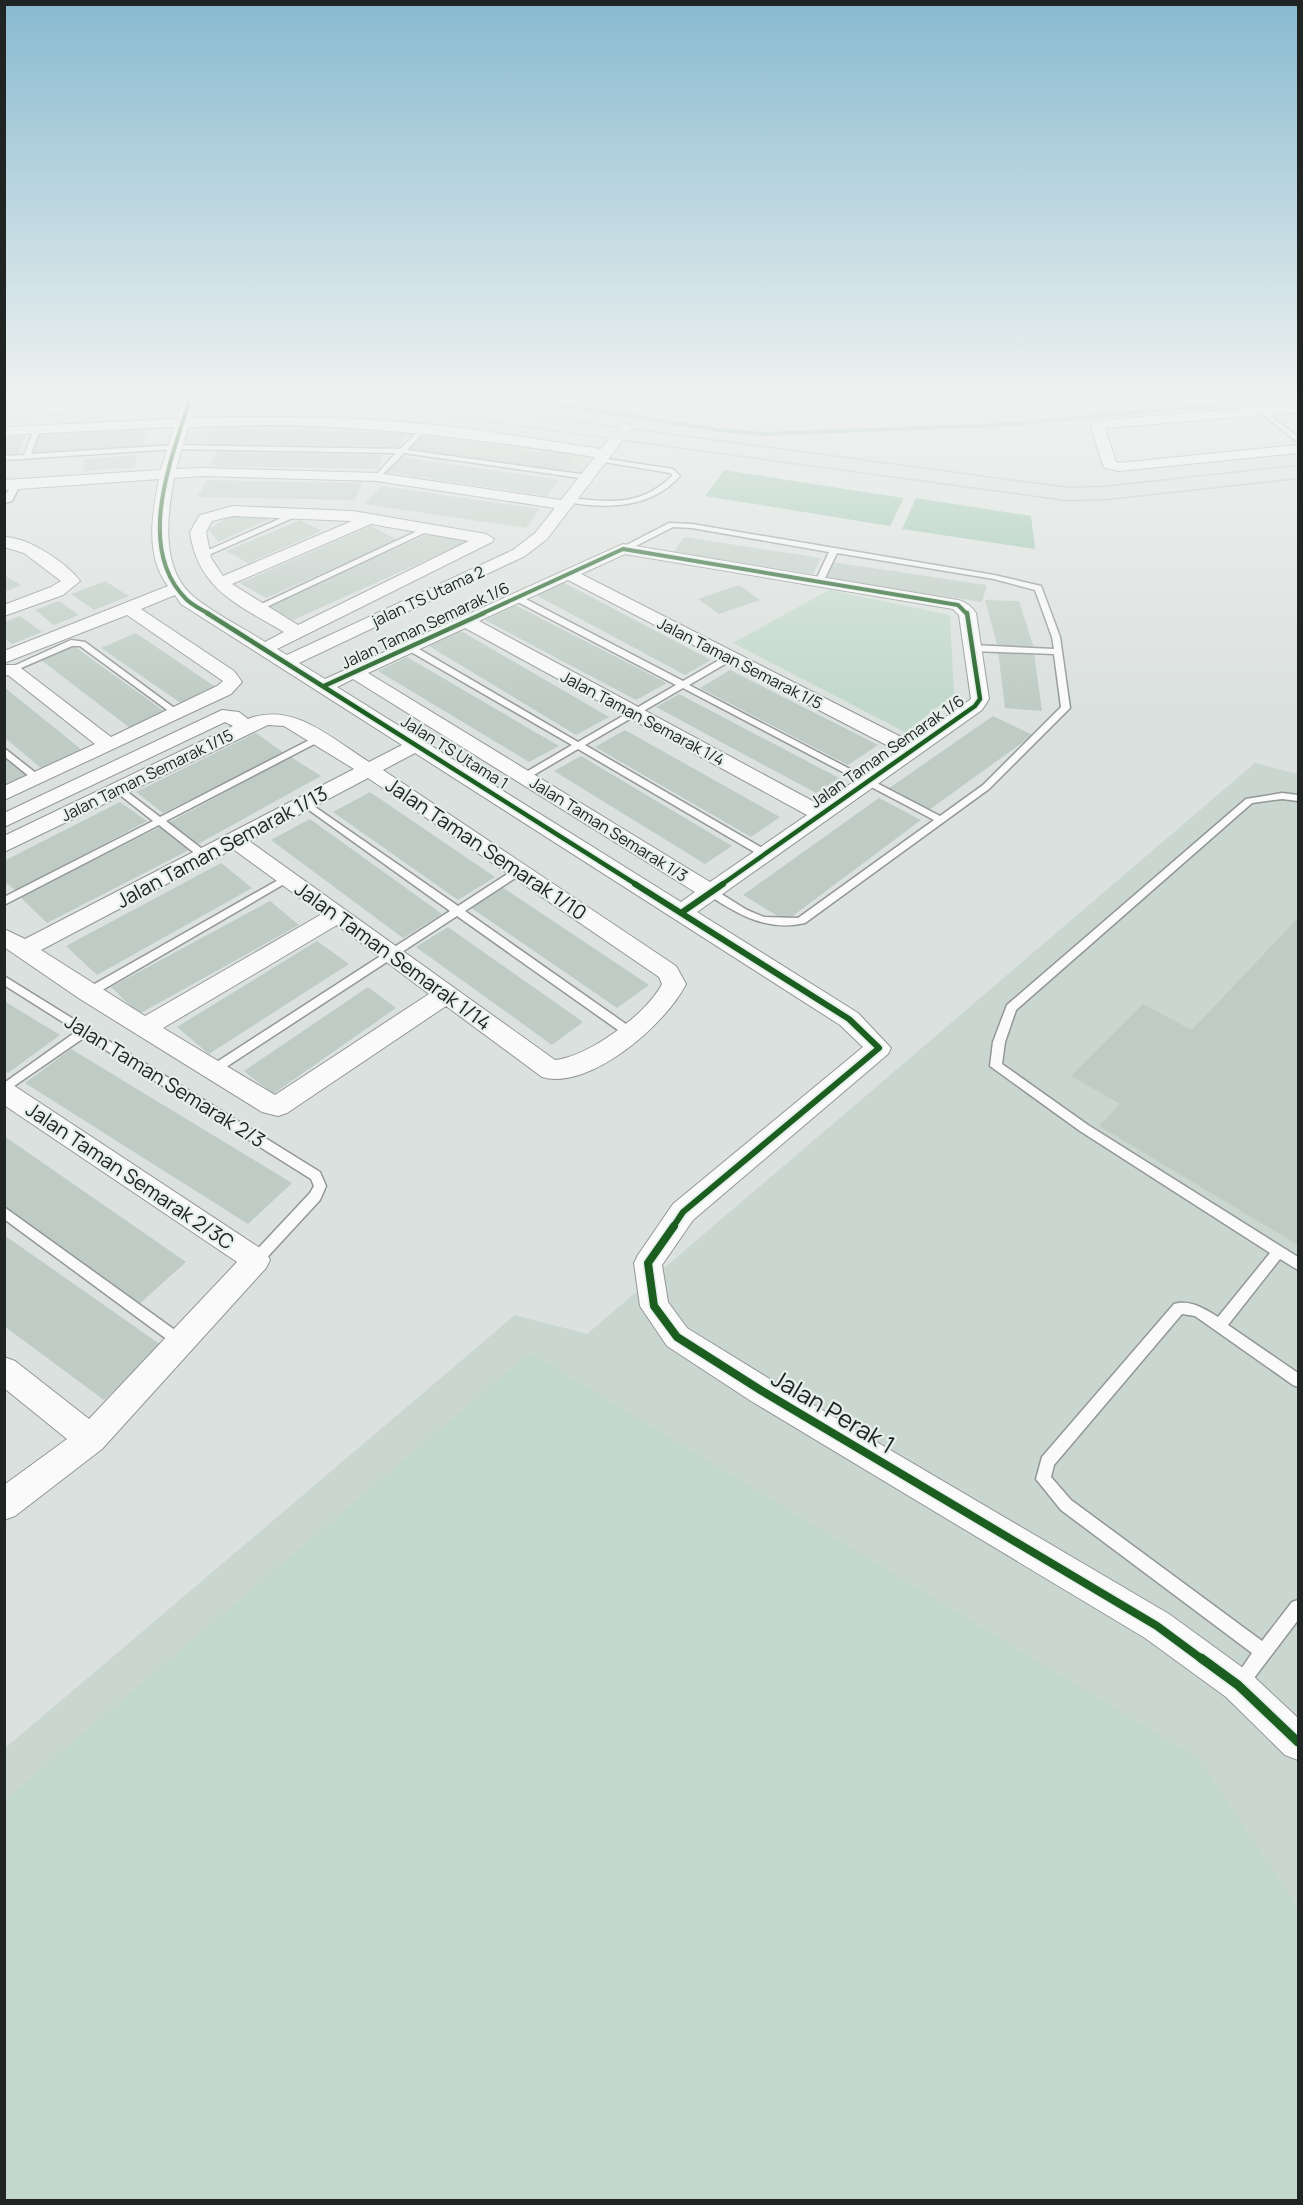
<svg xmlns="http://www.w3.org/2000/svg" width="1303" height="2205" font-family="Manrope,sans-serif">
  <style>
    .built { fill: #cad7d0 }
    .green { fill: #c2d8cc }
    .water { fill: #98c2ad }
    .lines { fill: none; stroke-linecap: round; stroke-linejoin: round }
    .stream { stroke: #98c2ad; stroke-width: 4 }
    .building { fill: #beccc5 }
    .service-casing { stroke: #939795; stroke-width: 3 }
    .minor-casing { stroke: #939795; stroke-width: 2 }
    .primary-casing { stroke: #b9bcba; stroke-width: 3 }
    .service { fill: #fafafa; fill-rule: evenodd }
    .minor { fill: #fafafa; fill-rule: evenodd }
    .primary { fill: #dae2de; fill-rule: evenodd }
    .rail-casing { stroke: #c2c3c3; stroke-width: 4.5 }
    .rail { stroke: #e6f0eb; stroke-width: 3; stroke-dasharray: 8; stroke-linecap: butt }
    .cycleway-far4-casing { stroke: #e6f0eb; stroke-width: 6 }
    .cycleway-far3-casing { stroke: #e6f0eb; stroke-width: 8 }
    .cycleway-far2-casing { stroke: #e6f0eb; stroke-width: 10 }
    .cycleway-far1-casing { stroke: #e6f0eb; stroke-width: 11 }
    .cycleway-casing { stroke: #e6f0eb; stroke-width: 13 }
    .cycleway-far4 { stroke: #1b5e20; stroke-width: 4 }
    .cycleway-far3 { stroke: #1b5e20; stroke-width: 4.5 }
    .cycleway-far2 { stroke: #1b5e20; stroke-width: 6 }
    .cycleway-far1 { stroke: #1b5e20; stroke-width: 8 }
    .cycleway { stroke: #1b5e20; stroke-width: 9 }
    .labels { text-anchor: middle; stroke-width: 4.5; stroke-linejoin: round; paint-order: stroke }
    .far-street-label { font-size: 16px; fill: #202422; stroke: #e6f0eb }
    .street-label { font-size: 20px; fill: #202422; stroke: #e6f0eb }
    .near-street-label { font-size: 24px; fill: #202422; stroke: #e6f0eb }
  </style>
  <rect width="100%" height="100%" fill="#dbe1de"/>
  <path class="built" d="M181,422L425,428L606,454L589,478L401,451L177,447Z
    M1255,763L1298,774V2200H5L4,1749L515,1315L587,1334Z"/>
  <path class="green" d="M829,590L950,615L954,694L905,732L733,643Z
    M530,1353L1198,1759L1298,1909V2200H5V1800Z"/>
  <path class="water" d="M724,470L904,498L890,526L705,496Z
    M916,498L1031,516L1035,549L902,529Z"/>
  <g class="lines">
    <path class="stream" d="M541,402L719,430L764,434L999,425L1284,399"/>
  </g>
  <path class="building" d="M147,427L143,446L31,453L37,434Z
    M216,428L405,433L398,447L207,442Z
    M26,435L18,453L4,454V436Z
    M422,436L574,456L562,472L408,451Z
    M218,452L383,455L378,469L209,466Z
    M136,455L135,467L83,471L85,459Z
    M400,457L560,480L547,496L385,472Z
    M207,480L362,483L355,500L197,497Z
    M382,486L540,509L526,528L364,504Z
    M233,514L274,517L218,542L209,529Z
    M300,520L322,531L248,563L226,551Z
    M371,526L397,540L266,598L240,583Z
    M431,533L469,541L293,620L267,605Z
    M684,537L821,558L813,574L674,552Z
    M832,562L987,585L982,602L824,578Z
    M4,575L21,585L4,592Z
    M105,581L129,596L94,610L71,594Z
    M561,581L711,660L685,675L534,594Z
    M739,585L760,600L719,614L698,599Z
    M985,600L1019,601L1034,648L998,647Z
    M59,601L79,615L54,625L35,610Z
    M515,605L667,683L636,700L485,620Z
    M20,616L42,632L12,644L4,638V622Z
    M461,631L609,717L576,735L429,646Z
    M136,633L217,688L182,704L101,648Z
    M74,646L165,712L130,728L41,660Z
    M998,651L1034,653L1042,711L1005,708Z
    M407,657L559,746L529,762L378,671Z
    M730,670L878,745L848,765L700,688Z
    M4,687L82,750L41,768L4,737Z
    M679,694L839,778L816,793L656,707Z
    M993,716L1033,735L929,810L888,789Z
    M625,730L780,817L751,837L595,747Z
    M256,733L284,753L163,813L136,792Z
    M4,755L32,777L4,790Z
    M581,756L732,846L705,864L554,771Z
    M291,757L321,776L198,844L168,823Z
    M370,792L495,877L458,900L333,812Z
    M879,798L921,820L786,921L743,895Z
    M120,802L147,821L16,891L4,881V861Z
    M310,819L442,914L403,938L271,840Z
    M160,827L189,850L47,923L20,897Z
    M221,863L252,888L97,975L66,946Z
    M502,887L649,985L617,1008L470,907Z
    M270,901L299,925L139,1014L111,987Z
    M1298,918V1245L1099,1126L1120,1104L1071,1076L1143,1004L1192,1030Z
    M448,927L583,1022L552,1045L416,947Z
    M317,941L349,964L209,1054L177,1027Z
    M368,987L396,1008L273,1094L244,1071Z
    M4,1001L60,1035L8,1073L4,1071Z
    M71,1049L292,1183L248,1224L25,1083Z
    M4,1136L186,1262L137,1306L4,1209Z
    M4,1235L161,1345L104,1400L4,1326Z"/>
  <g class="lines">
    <defs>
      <path id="service" d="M1259,410H1263L1298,437V442L1259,412Z
        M424,426L427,428L426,429L407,450L587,475L591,477L587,479L404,453L379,478H375V476L396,453L175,449L4,460V456L24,455L34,430L37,428L40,430L31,454L175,445L400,449Z
        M600,458L673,469L680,476C650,509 607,509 566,502L565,500L569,498C610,502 640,507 672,476L671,473L598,461L597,460Z
        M13,483L20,485L12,501L4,503V498Z
        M295,512L302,514L204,557L197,555Z
        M669,523L692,524L994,575L1041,586L1060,637L1070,708L989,789L805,923C767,932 737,914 707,894L706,892L707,890H715L747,910L764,917L798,918L934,820L683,688L585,745L769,852V856H761L578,749L527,779H521V775L572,745L406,649V645H412L578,742L676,685L514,600V596H520L683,681L726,656H732V660L689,685L940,816L983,785L1061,707L1054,654L972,651L968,648L972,645L1054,649L1052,637L1035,590L994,579L837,553L823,582L819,584L815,582L829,552L692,528L673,527L626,551L619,549Z
        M428,526L435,528L260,610L253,608Z
        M71,640L85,642L181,713L180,715H174L80,646H72L14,671L7,669Z
        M319,735L322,736V740L166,821L210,855V859H202L159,825L4,905V897L153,821L115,791V787H121L160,817Z
        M4,748L41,777V781H35L4,756Z
        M1282,793L1298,795V801L1282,799L1252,803L1016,1010L1005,1042L1002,1064L1088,1125L1298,1257V1270L1280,1259L1228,1325L1298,1373V1387L1293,1385L1195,1316L1182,1314L1054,1465L1051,1477L1071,1500L1262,1641L1292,1602L1298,1600V1620L1245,1690L1239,1692L1233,1690L1231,1684L1252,1653L1061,1510L1036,1479L1042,1457L1174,1304C1190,1299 1205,1309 1218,1317L1270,1253L1080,1131L990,1066L993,1042L1007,1005L1246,799Z
        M305,800L458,906L515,869H523V873L465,911L633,1029L635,1032L633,1035H625L457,916L217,1073H209L207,1070L209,1067L450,911L302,805L300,803Z
        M287,875L291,876V880L92,996L88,997L82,993L84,990Z
        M4,976L320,1172L326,1186L320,1200L261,1264L256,1266L251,1264L249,1260L251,1256L310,1193L314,1186L311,1179L85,1037L4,1093V1083L77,1031L4,985Z
        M4,1207L186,1338L188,1342L186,1346L181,1348L176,1346L4,1219Z"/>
      <path id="minor" d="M184,399H194L196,402L191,418C269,416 347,416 424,424C484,430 542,440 601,449L620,425L625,424L632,428L547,539L525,556L299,663L325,679L623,544L958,600C966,602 971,606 976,613L989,699L982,710L697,912L858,1013L891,1048L888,1054L693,1220L662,1265L668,1302L687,1328L773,1381L1169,1614L1250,1673L1298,1718V1760L1285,1755L1226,1697L1145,1638L751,1401L667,1346L640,1306L634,1263L638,1255L673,1204L863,1047L840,1025L415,753L383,770L676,966L686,984C666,1024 590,1091 542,1077L446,1006L287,1113L278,1116L262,1112L80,999L4,947V929L25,939L354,769L284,726L268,725L4,852V836L233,726L225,722L4,827V813L222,710L239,712L248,719C293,701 332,739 369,762L402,745L181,604L175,595L141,609L234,671L242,682L231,694L4,800V786L95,744L8,675L4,676V665H17L111,737L217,686L223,681L127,615L4,663V651L168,586C145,556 152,514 159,479L4,490V480L161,470L174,427L4,435V427L177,419ZM267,425C381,426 483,440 595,457L561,500L377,473L202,468L176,469L188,427ZM202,476L377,481L555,508L535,533L513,550L287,655L277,649L492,542L494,539L486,534L353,511L233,506L200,515L190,532C198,590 239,605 284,632L265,642C242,627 215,614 194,597C160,569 167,516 174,478ZM233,516L352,521L223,576L211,558L206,532L212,521ZM371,524L469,541L298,625L232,584ZM625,554L953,609L959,615L971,699L911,742L581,574ZM568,580L898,751L820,805L479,621ZM465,628L807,815L710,882L368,673ZM353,679L695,892L681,902L337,687ZM368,778L659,977L662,984C647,1014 588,1057 555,1060L249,841ZM233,849L322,914L145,1016L41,950ZM337,925L429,994L275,1095L163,1028Z
        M1298,404V412L1105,428L1116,462L1119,463L1298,445V453L1119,471L1105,468L1103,465L1091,428L1094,422L1105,420Z
        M4,537C28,537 67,563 80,581L63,595L4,616V605L51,587L61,581L24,553L4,547Z
        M4,1083L13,1085L266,1252L270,1260L266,1268L102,1449L15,1516L4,1520V1485L67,1439L4,1388V1357L15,1361L89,1419L237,1262L4,1105Z"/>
      <path id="primary" d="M142,399H251L248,403L242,404L4,417V407Z
        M354,399H403L1067,488L1105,487L1298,466V478L1105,499L1067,500L363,404L357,403Z"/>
    </defs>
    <use href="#service" class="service-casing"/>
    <use href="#minor" class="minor-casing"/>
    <use href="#primary" class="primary-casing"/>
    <use href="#service" class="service"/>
    <use href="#minor" class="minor"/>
    <use href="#primary" class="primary"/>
    <defs>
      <path id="rail" d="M615,399L778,405L941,399"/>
    </defs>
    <use href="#rail" class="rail-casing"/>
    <use href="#rail" class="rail"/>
    <defs>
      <path id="cycleway-far4" d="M189,402C171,460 135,548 186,599C192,605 202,610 209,614
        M481,614L623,549L958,605L967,614"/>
      <path id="cycleway-far3" d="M207,613L637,885
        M324,686L484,613
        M721,885L975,706L980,699L967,613"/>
      <path id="cycleway-far2" d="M635,884L849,1019L879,1048L683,1212L673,1227
        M681,913L723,884"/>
      <path id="cycleway-far1" d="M674,1226L648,1263L654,1306L677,1337L762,1391L1157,1626L1203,1660"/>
      <path id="cycleway" d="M1201,1658L1238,1685L1298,1742"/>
    </defs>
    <use href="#cycleway-far4" class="cycleway-far4-casing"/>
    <use href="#cycleway-far3" class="cycleway-far3-casing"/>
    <use href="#cycleway-far2" class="cycleway-far2-casing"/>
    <use href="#cycleway-far1" class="cycleway-far1-casing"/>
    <use href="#cycleway" class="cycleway-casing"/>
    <use href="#cycleway-far4" class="cycleway-far4"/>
    <use href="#cycleway-far3" class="cycleway-far3"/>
    <use href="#cycleway-far2" class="cycleway-far2"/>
    <use href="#cycleway-far1" class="cycleway-far1"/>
    <use href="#cycleway" class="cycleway"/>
  </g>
  <linearGradient id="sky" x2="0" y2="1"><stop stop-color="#88bad0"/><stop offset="0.56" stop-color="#eff2f0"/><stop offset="1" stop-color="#eff2f0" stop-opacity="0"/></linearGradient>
  <rect width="1303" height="708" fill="url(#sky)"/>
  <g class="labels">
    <g class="far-street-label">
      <text transform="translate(428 596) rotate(-25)" y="6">jalan TS Utama 2</text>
      <text transform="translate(425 625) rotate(-25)" y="6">Jalan Taman Semarak 1/6</text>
      <text transform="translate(740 663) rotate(27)" y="6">Jalan Taman Semarak 1/5</text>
      <text transform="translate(643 718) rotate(28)" y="6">Jalan Taman Semarak 1/4</text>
      <text transform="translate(887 751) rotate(-35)" y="6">Jalan Taman Semarak 1/6</text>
      <text transform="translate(455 752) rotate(32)" y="6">Jalan TS Utama 1</text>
      <text transform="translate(147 775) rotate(-26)" y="6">Jalan Taman Semarak 1/15</text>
      <text transform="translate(609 829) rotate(32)" y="6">Jalan Taman Semarak 1/3</text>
    </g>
    <g class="street-label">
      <text transform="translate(222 847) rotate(-28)" y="7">Jalan Taman Semarak 1/13</text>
      <text transform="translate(486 849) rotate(34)" y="7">Jalan Taman Semarak 1/10</text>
      <text transform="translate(393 956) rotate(36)" y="7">Jalan Taman Semarak 1/14</text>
      <text transform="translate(165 1081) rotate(32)" y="7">Jalan Taman Semarak 2/3</text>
      <text transform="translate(130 1176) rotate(34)" y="7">Jalan Taman Semarak 2/3C</text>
    </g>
    <g class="near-street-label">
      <text transform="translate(833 1412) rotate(31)" y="8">Jalan Perak 1</text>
    </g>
  </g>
  <rect width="1303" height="2205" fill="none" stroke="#202422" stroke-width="12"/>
</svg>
